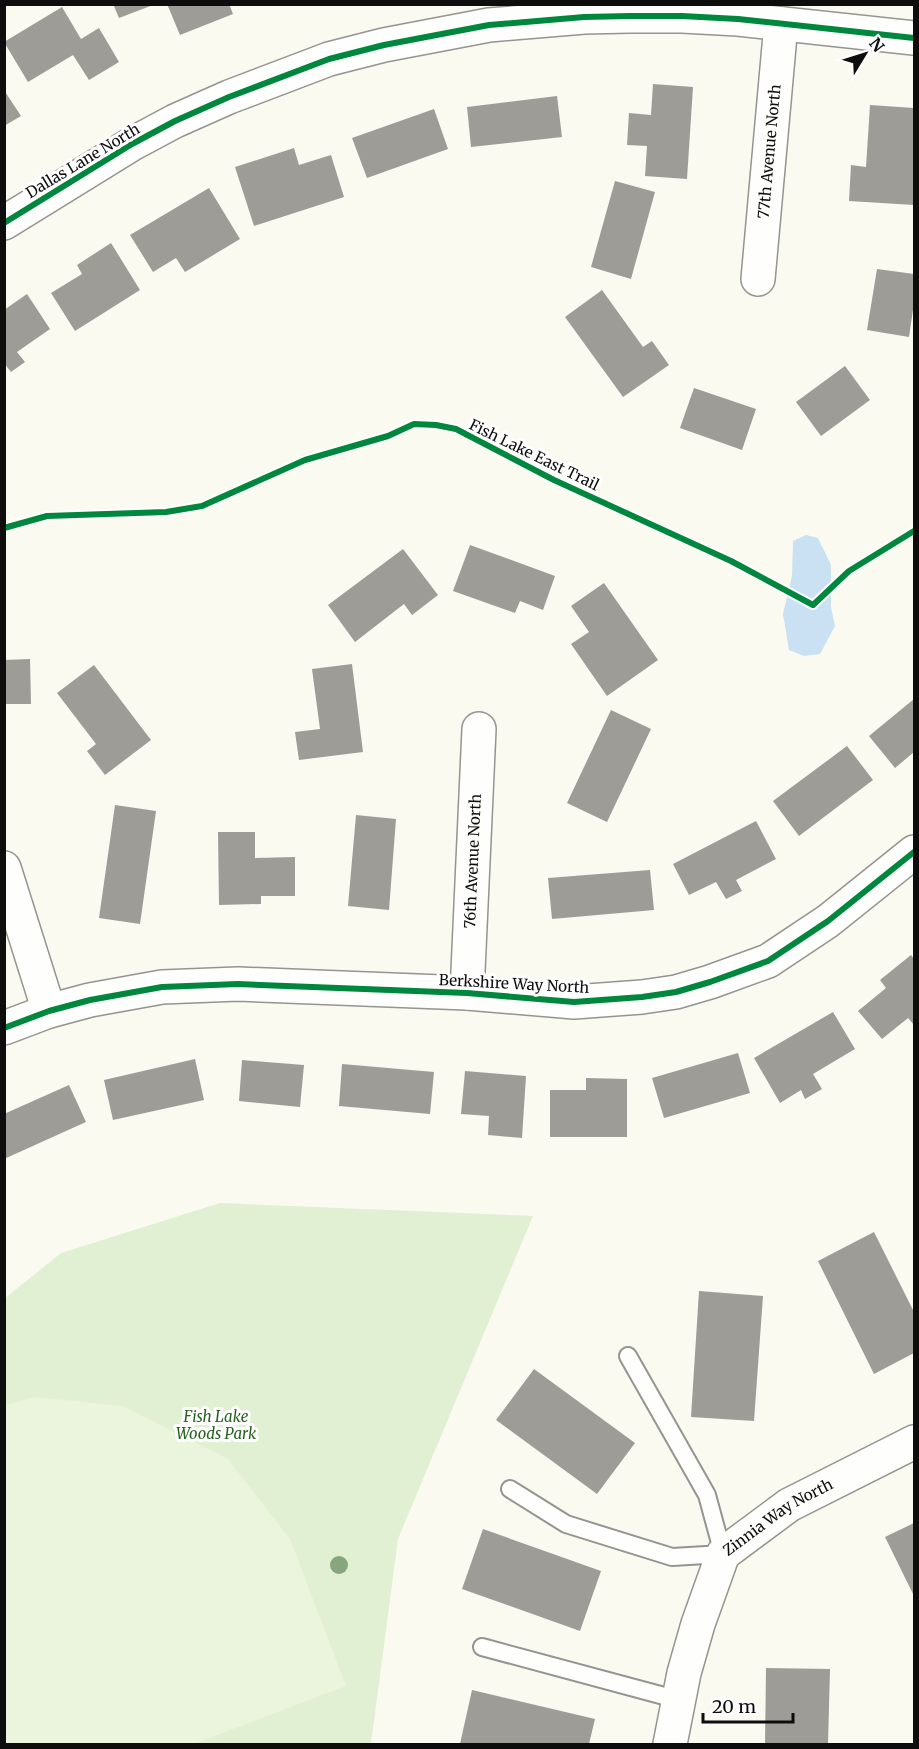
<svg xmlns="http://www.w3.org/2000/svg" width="919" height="1749" font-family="Merriweather,serif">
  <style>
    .green { fill: #e1f0d2 }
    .pitch { fill: #ebf4dc }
    .water { fill: #c9e1f3 }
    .building { fill: #9d9c97 }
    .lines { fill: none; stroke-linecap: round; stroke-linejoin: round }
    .service-casing { stroke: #949490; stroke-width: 20 }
    .minor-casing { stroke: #949490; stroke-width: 36 }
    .service { stroke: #fefefd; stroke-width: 16 }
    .minor { stroke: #fefefd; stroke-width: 33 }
    .cycleway-casing { stroke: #fff; stroke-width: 10 }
    .cycleway { stroke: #00873e; stroke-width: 6 }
    .tree { fill: #86a67e }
    .labels { text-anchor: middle; stroke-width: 6; stroke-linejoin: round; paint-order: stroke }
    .street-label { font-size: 15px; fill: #0d0d0d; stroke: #fff }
    .park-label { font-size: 15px; font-style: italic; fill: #276220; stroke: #fff }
  </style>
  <rect width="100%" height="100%" fill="#fafaf1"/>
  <path class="green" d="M220,1203L533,1216L398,1539L371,1744H5V1298L61,1253Z"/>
  <path class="pitch" d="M35,1397L122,1406L228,1459L290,1539L346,1686L194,1744H5V1405Z"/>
  <path class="water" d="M806,535L818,538L831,565V608L835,626L820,654L804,656L789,650L783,614L792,576L793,541Z"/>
  <path class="building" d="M113,4H153V5L119,18Z
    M167,4H229L233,14L180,35Z
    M62,7L81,39L99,28L119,62L89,80L73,55L28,82L4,42Z
    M653,84L693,87L687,179L645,176L647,146L627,145L629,113L651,115Z
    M4,90L21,116L4,126Z
    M557,96L562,137L471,147L467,107Z
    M870,105L914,108L913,173H914V205L849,201L851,165L866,167Z
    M434,109L448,149L367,178L352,138Z
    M294,148L299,165L331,155L344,197L254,226L235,167Z
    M615,181L655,192L631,279L591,267Z
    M209,188L240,239L185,272L176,258L153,272L130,235Z
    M111,243L140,290L75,331L51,293L82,274L77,265Z
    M877,269L914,274V303L909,337L867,330Z
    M602,290L643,347L652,341L669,365L623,397L565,317Z
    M27,294L50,329L17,352L25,362L11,372L4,363V310Z
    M845,366L870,400L821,436L796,402Z
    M694,388L756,409L742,450L680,428Z
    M470,545L555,576L543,610L520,601L515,613L453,591Z
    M403,549L438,595L412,615L404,604L355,642L328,605Z
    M604,583L658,660L607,696L571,644L589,632L571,606Z
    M30,659L31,704H4V660Z
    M352,664L363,752L299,760L295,732L320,729L312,669Z
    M94,665L151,740L105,775L87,751L96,744L57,693Z
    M914,699V752L895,768L869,736Z
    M611,710L651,729L607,822L567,803Z
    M847,746L873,780L799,836L773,801Z
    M115,805L156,811L140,924L99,918Z
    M356,815L396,819L389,910L348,906Z
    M756,821L776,859L736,880L742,891L726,899L716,882L689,895L673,864Z
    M218,832H255V858L295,857V896H261V904L219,905Z
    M650,870L654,910L552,919L548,878Z
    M911,955L914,959V1025L908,1018L882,1039L858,1011L886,988L880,980Z
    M833,1012L855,1049L813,1074L822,1089L805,1099L801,1090L780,1103L754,1058Z
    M738,1053L750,1093L664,1118L652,1078Z
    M195,1059L204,1100L113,1120L104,1080Z
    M242,1060L304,1065L300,1107L239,1101Z
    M342,1064L434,1072L430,1114L339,1106Z
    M465,1071L526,1076L522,1138L488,1135L489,1116L461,1114Z
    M586,1078L627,1079V1137H550V1090H586Z
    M69,1085L86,1122L4,1159V1114Z
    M874,1232L914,1312V1353L874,1374L818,1261Z
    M699,1291L763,1296L754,1421L691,1417Z
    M534,1369L635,1443L597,1494L496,1420Z
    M914,1523V1596L885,1537Z
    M483,1529L601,1571L580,1631L462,1589Z
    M766,1668L830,1669L828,1744H765Z
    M472,1690L595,1719L589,1744H460Z"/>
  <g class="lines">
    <defs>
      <path id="service" d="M510,1489L566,1524L672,1557L723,1554L707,1495L628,1356
        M482,1647L679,1700"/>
      <g id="minor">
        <path d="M4,223L132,144L175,121L229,97L329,59L384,45L489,25L584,17L630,16H682L738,19L914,38"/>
        <path id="s1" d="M758,279L781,24"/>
        <path d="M4,868L49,1011"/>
        <path id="s2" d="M467,993L479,729"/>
        <path d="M4,1028L49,1011L90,1000L162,987L238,984L467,993L574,1002L642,997L676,992L710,982L768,961L828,921L914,852"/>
        <path id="s3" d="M670,1744L684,1673L698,1624L723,1554L789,1505L914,1442"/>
      </g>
    </defs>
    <use href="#service" class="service-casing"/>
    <use href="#minor" class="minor-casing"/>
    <use href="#service" class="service"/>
    <use href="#minor" class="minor"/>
    <defs>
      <path id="cycleway" d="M4,223L132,144L175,121L229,97L329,59L384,45L489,25L584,17L630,16H682L738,19L914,38
        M4,528L47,516L166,512L202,506L305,460L388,436L414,424L436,425L456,429L554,480L731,561L813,605L849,571L914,531
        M4,1028L49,1011L90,1000L162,987L238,984L467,993L574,1002L642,997L676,992L710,982L768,961L828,921L914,852"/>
    </defs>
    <use href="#cycleway" class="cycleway-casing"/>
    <use href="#cycleway" class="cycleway"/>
  </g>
  <circle class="tree" cx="339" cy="1565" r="9"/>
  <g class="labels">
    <g class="street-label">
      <text dy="5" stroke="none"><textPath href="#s1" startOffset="128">77th Avenue North</textPath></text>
      <text transform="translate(83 161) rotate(-31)" y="5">Dallas Lane North</text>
      <text transform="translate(534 455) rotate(26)" y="5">Fish Lake East Trail</text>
      <text dy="5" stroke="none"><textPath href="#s2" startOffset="132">76th Avenue North</textPath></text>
      <text transform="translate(514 984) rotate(3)" y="5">Berkshire Way North</text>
      <text dy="5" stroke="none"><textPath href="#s3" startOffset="264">Zinnia Way North</textPath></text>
    </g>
    <g class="park-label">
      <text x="216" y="1422">Fish Lake<tspan x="216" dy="17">Woods Park</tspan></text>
    </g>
  </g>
  <rect width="919" height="1749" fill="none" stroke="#0d0d0d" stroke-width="12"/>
  <g transform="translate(865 54) rotate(52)" stroke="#ffffff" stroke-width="4.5" paint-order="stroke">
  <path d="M0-4.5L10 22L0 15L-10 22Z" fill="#0d0d0d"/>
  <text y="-9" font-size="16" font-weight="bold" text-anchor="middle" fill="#0d0d0d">N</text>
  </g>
  <path d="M703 1713v9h90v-9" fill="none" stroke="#0d0d0d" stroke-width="3"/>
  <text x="712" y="1713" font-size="18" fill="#0d0d0d" stroke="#ffffff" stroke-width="4.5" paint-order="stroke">20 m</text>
</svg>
